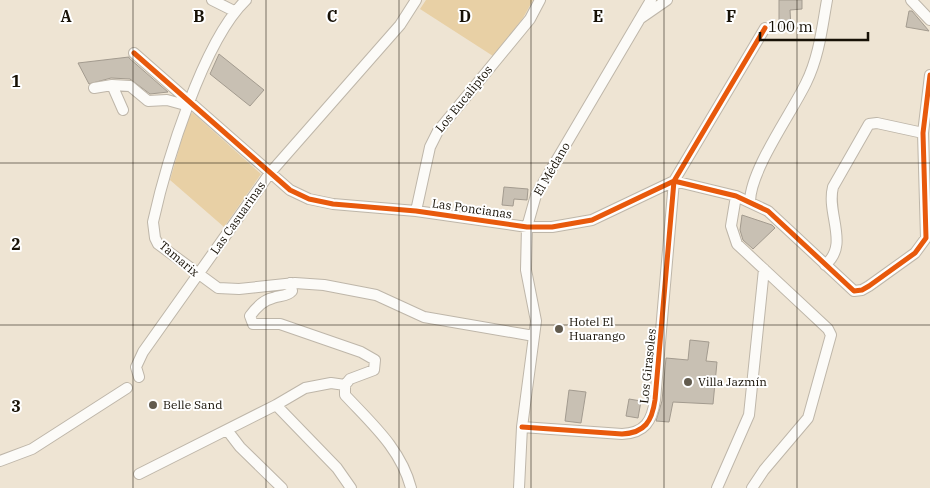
<svg xmlns="http://www.w3.org/2000/svg" width="930" height="488" font-family="'IBM Plex Serif',serif">
  <style>
    .green { fill: #e8d0a5 }
    .building { fill: #c8c0b3; stroke: #a39b8f }
    .lines { fill: none; stroke-linecap: round; stroke-linejoin: round }
    .minor-casing { stroke: #beb6a9; stroke-width: 12 }
    .minor { stroke: #fcfbf8; stroke-width: 10 }
    .cycleway-casing { stroke: #fff; stroke-width: 8 }
    .cycleway { stroke: #e8590c; stroke-width: 5 }
    .grid { fill: none; stroke: #171106; stroke-width: 1; stroke-opacity: 0.55 }
    .poi-dot { fill: #625b4e; stroke: #fff; stroke-width: 2 }
    .labels { text-anchor: middle; stroke-width: 4; stroke-linejoin: round; paint-order: stroke }
    .street-label { font-size: 12px; fill: #171106; stroke: #fff }
    .poi-label { font-size: 12px; fill: #171106; stroke: #fff; text-anchor: start }
    .grid-label { font-size: 16px; text-anchor: middle; font-weight: bold; fill: #171106; stroke: #fff; stroke-width: 4; stroke-linejoin: round; paint-order: stroke }
  </style>
  <rect width="100%" height="100%" fill="#eee4d3"/>
  <path class="green" d="M426,0H533L523,18L493,56L420,9Z
    M193,113L261,174L224,227L170,180L189,114Z"/>
  <path class="building" d="M779,0H802V9L790,10L791,28H779Z
    M909,11H912L929,31L906,27Z
    M219,54L264,90L250,106L210,74Z
    M129,57V58L168,92L150,94L130,79L111,78L89,84L78,63Z
    M504,187L528,189L527,200L514,199L513,206L502,205Z
    M742,215L772,225L775,228L753,249L743,240L740,230Z
    M690,340L709,342L706,361L717,362L713,404L673,402L669,422L656,421L662,401L666,358L688,360Z
    M569,390L586,392L581,423L565,421Z
    M629,399L641,401L638,418L626,416Z"/>
  <g class="lines">
    <defs>
      <path id="minor" d="M212,0L234,11
        M246,0C203,41 166,163 153,222L155,238L158,244L218,288L239,289L295,283L324,285L376,295L424,317L534,336
        M911,0L930,20
        M641,18L667,0
        M134,53L290,190L309,199L333,204L416,211L527,227H552L592,220L674,181L765,28
        M112,85L123,110
        M94,88L112,85L130,86L148,101L167,100L189,106
        M736,196L731,226L737,244L828,329L831,335L808,418L764,470L752,488
        M750,201C751,169 791,114 806,83C819,57 822,28 827,0
        M416,211L430,147L438,131L530,19L540,0
        M825,265C850,245 826,214 833,187L869,124L877,123L923,133
        M139,377L136,367L143,352L270,173L400,25L416,0
        M345,385V395C372,424 401,449 411,488
        M276,405L337,468L351,488
        M522,427L622,434C645,433 652,421 655,400L674,181L736,196L768,211L854,291L862,290L869,286L915,253L926,238L923,133L930,75
        M227,430L240,447L282,488
        M0,461L32,449L127,388
        M139,474L276,405L305,388L331,383L345,385L350,379L374,370L375,360L361,352L280,324H253L250,316C255,309 263,300 273,298C280,295 287,297 292,291L290,283
        M519,488L522,427L536,321L526,270L527,227L536,195L651,0
        M717,488L749,415L764,269"/>
    </defs>
    <use href="#minor" class="minor-casing"/>
    <use href="#minor" class="minor"/>
    <defs>
      <path id="cycleway" d="M134,53L290,190L309,199L333,204L416,211L527,227H552L592,220L674,181L765,28
        M522,427L622,434C645,433 652,421 655,400L674,181L736,196L768,211L854,291L862,290L869,286L915,253L926,238L923,133L930,75"/>
    </defs>
    <use href="#cycleway" class="cycleway-casing"/>
    <use href="#cycleway" class="cycleway"/>
  </g>
  <path class="grid" d="M133,0V488M266,0V488M399,0V488M531,0V488M664,0V488M797,0V488M0,163H930M0,325H930"/>
  <g class="poi-dot">
    <circle cx="559" cy="329" r="5"/>
    <circle cx="688" cy="382" r="5"/>
    <circle cx="153" cy="405" r="5"/>
  </g>
  <g class="labels">
    <g class="street-label">
      <text transform="translate(464 99) rotate(-51)" y="4">Los Eucaliptos</text>
      <text transform="translate(552 169) rotate(-60)" y="4">El Médano</text>
      <text transform="translate(472 209) rotate(8)" y="4">Las Poncianas</text>
      <text transform="translate(238 218) rotate(-55)" y="4">Las Casuarinas</text>
      <text transform="translate(179 259) rotate(40)" y="4">Tamarix</text>
      <text transform="translate(648 366) rotate(-84)" y="4">Los Girasoles</text>
    </g>
    <g class="poi-label">
      <text x="569" y="326">Hotel El<tspan x="569" dy="14">Huarango</tspan></text>
      <text x="698" y="386">Villa Jazmín</text>
      <text x="163" y="409">Belle Sand</text>
    </g>
  </g>
  <g class="grid-label">
    <text x="66" y="22">A</text>
    <text x="199" y="22">B</text>
    <text x="332" y="22">C</text>
    <text x="465" y="22">D</text>
    <text x="598" y="22">E</text>
    <text x="731" y="22">F</text>
    <text x="16" y="87">1</text>
    <text x="16" y="250">2</text>
    <text x="16" y="412">3</text>
  </g>
  <path d="M760 32v8h108v-8" fill="none" stroke="#171106" stroke-width="2.5"/>
  <text x="768" y="32" font-size="15" fill="#171106" stroke="#ffffff" stroke-width="4" paint-order="stroke">100 m</text>
</svg>
